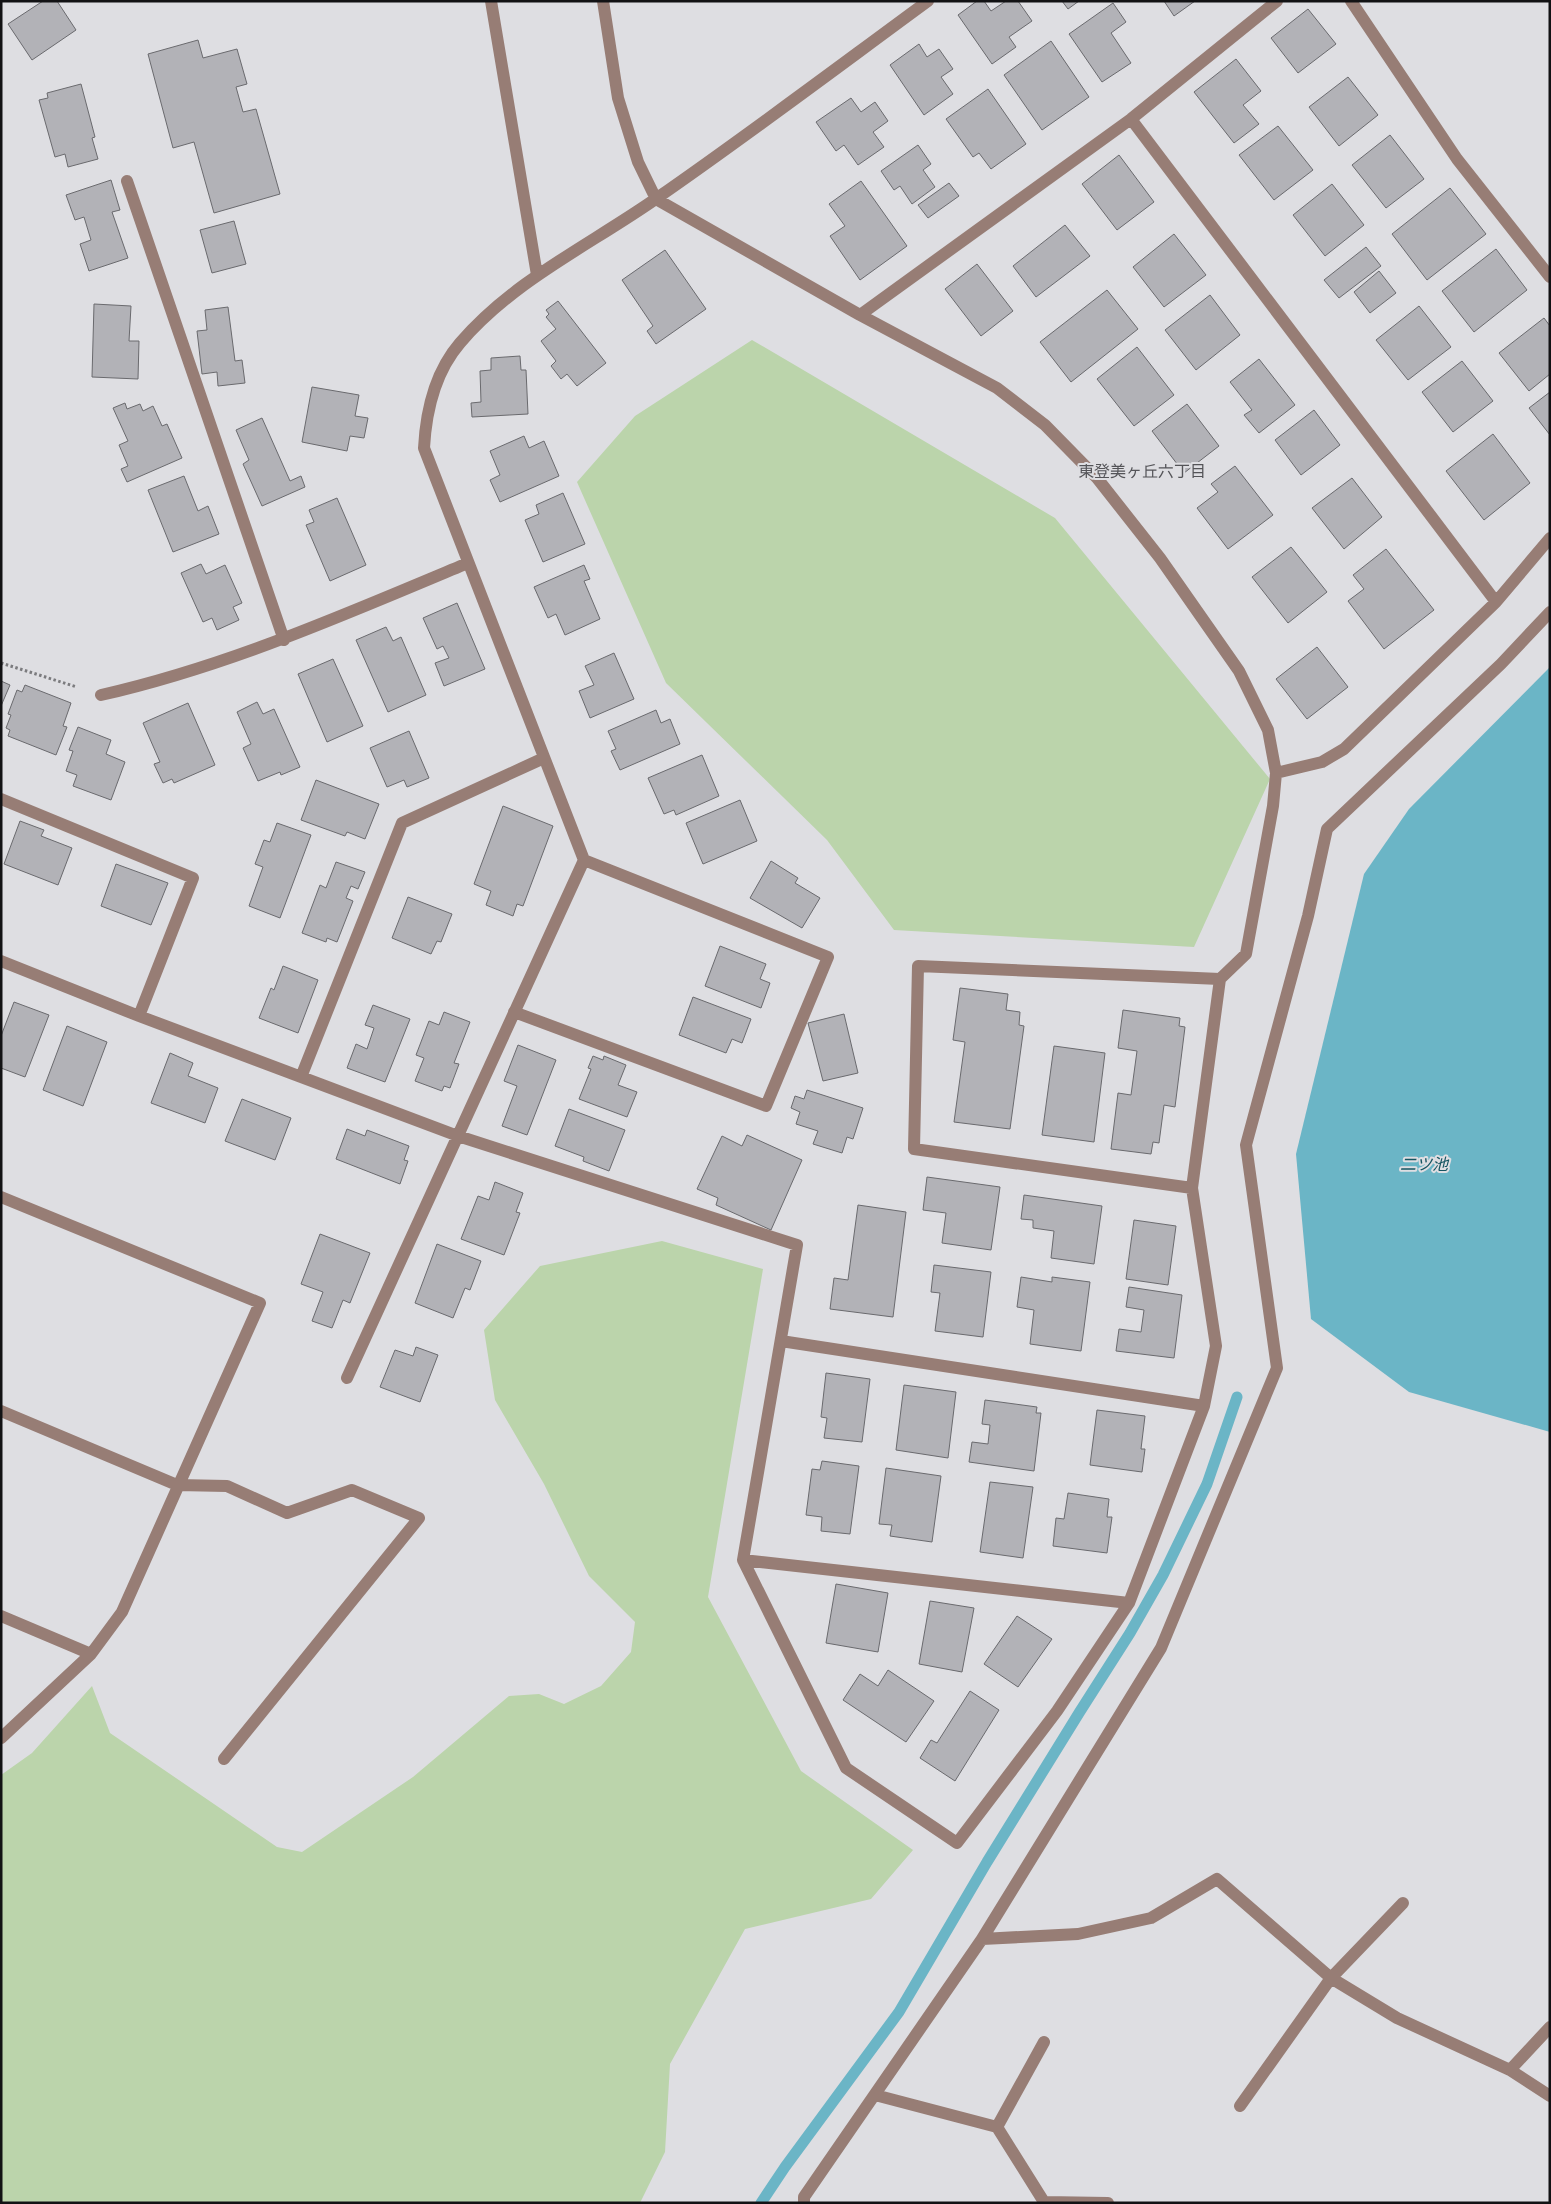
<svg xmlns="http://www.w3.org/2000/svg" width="1551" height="2204" font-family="'Sofia Sans Condensed','Noto Sans JP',sans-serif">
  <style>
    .green { fill: #bbd4ab }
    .water { fill: #6bb5c6 }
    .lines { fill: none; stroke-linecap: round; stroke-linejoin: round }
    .stream { stroke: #6bb5c6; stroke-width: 11 }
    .building { fill: #b2b2b7; stroke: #6a6a6e }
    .path { stroke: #7b7b7e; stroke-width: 3; stroke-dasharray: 2.5 2.5; stroke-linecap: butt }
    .minor { stroke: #977d75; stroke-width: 12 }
    .labels { text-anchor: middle; stroke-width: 4; stroke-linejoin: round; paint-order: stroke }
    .neighbourhood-label { font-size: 16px; fill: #545458; stroke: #dedee2 }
    .water-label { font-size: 16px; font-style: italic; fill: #155461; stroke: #dedee2 }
  </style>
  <rect width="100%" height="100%" fill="#dedee2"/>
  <path class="green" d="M752,340L1055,518L1270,779L1194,947L894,930L827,840L666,683L577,482L635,416Z
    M662,1241L763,1269L708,1597L801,1771L913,1850L871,1899L745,1929L670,2064L665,2152L640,2203H1V1775L32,1753L92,1686L110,1733L277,1847L302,1852L413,1777L509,1696L539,1694L564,1704L601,1686L631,1652L635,1622L589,1576L544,1484L495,1400L484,1330L540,1266Z"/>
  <path class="water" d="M1550,667V1432L1409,1392L1311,1319L1296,1154L1364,874L1409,809Z"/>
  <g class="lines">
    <path class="stream" d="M761,2203L785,2167L899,2012L987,1862L1079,1713L1130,1633L1163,1575L1207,1484L1237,1397"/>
  </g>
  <path class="building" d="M43,1H57L76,30L32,60L8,24Z
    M977,1H984L991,11L1006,1H1018L1032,21L1009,37L1016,47L992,64L958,15Z
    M1062,1H1079L1068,9Z
    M1164,1H1195L1174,16Z
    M1113,3L1126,22L1111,33L1131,63L1102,82L1069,34Z
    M1308,9L1336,44L1298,73L1271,38Z
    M198,40L203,58L237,49L247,84L236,87L243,112L256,109L280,194L214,213L194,142L173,148L148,54Z
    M1051,41L1089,97L1042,130L1004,75Z
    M919,44L927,57L939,49L953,69L941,77L953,94L924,115L890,65Z
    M1236,59L1261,91L1243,105L1259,124L1234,143L1194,92Z
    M1348,77L1378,115L1339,146L1309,107Z
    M81,84L95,137L92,138L98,159L68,167L65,154L55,157L39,100L48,98L47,93Z
    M988,89L1026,144L991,169L979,153L973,157L946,119Z
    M851,98L861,112L875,102L888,121L873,132L884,147L858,165L844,145L836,151L816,122Z
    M1278,126L1313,170L1274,200L1239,155Z
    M1390,135L1424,179L1386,208L1352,165Z
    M918,145L931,164L923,170L935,187L912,204L900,186L894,190L881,171Z
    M1119,155L1154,202L1117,230L1082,184Z
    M111,180L120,210L112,212L128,258L89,271L80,244L91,240L84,217L75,220L66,195Z
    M861,181L907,246L860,280L830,236L845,226L829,204Z
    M949,183L959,196L928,218L918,205Z
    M1332,184L1364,225L1325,256L1293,215Z
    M1450,188L1486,234L1427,280L1392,234Z
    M234,221L246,264L212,273L200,230Z
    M1065,225L1090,256L1036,297L1013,266Z
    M1174,234L1206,275L1164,307L1133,267Z
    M1366,247L1381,266L1339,298L1324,280Z
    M1496,249L1527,290L1474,332L1442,291Z
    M665,250L706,309L656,344L647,331L653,326L622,280Z
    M977,264L1013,311L981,336L945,289Z
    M1379,271L1396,293L1370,313L1354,292Z
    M1107,290L1138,329L1071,382L1040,342Z
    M1210,295L1240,335L1196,370L1165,330Z
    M558,301L606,363L577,386L567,374L561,379L551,366L556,361L541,341L556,329L546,317L549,314L546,310Z
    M94,304L131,306L129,341H139L138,379L92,377Z
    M1419,306L1451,347L1408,380L1376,340Z
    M228,307L235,361L242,360L245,383L218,386L217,372L202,374L197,331L207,330L205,310Z
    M1544,318L1550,326V374L1529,391L1499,353Z
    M1137,347L1174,395L1134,426L1097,379Z
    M520,356L521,370H526L528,414L472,417L471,403L481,402L480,371L491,370V358Z
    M1259,359L1295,405L1259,433L1244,415L1252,410L1230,382Z
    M1462,361L1493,401L1453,432L1422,392Z
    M312,387L359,395L355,416L368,418L364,438L350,436L347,451L302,442Z
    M1550,392V435L1529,408Z
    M125,403L127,409L140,404L143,411L153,406L162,426L167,424L182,458L127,482L121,469L128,466L119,445L128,441L113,408Z
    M1187,404L1219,446L1184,473L1152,431Z
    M1314,410L1340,445L1301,475L1275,440Z
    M262,418L290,481L301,476L305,487L262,506L243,464L249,460L236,430Z
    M1493,434L1530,483L1484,520L1446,471Z
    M524,436L529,448L544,441L559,476L500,502L490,480L500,475L490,451Z
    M1235,466L1273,515L1228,549L1197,508L1218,492L1211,484Z
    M184,476L198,511L208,506L219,534L173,552L148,490Z
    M1352,478L1382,517L1344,549L1312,508Z
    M563,493L585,544L543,562L525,520L539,514L536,505Z
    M337,498L366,565L330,581L306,525L314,522L309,510Z
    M1291,547L1327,592L1288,623L1252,577Z
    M1386,549L1434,610L1384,649L1348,601L1364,589L1353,575Z
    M201,564L206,574L225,565L242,603L233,607L239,620L217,630L212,618L203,622L181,573Z
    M584,565L590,579L584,581L600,619L565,635L556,614L548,618L534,587Z
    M457,603L485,669L444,686L435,663L449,658L443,646L437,649L423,618Z
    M386,627L393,641L401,637L426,695L388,712L356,640Z
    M1317,647L1348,687L1307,719L1276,679Z
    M614,653L634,699L590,718L579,691L594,685L585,666Z
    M333,659L363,726L327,742L298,674Z
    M1,681L10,685L1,706Z
    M25,685L71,703L63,726L67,727L56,755L8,736L10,730L6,728L11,715L8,714L17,690L22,692Z
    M257,702L263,714L274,709L300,767L281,775L280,772L258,781L243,748L251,744L237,712Z
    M188,703L215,765L174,783L172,779L163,783L154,764L160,762L143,723Z
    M656,710L661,723L670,719L680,744L620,770L611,751L616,749L608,731Z
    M78,727L111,740L106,754L125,762L111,800L73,786L77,775L66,771L73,751L69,750Z
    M409,731L429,778L407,787L404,780L387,787L370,748Z
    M702,755L719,796L676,815L674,810L664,814L648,778Z
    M316,780L379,804L365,839L347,832L345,836L301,820Z
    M740,800L757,841L703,864L686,823Z
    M503,806L553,826L523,906L517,904L513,916L486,905L491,891L474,884Z
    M20,821L44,830L41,836L72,848L58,885L4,864Z
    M277,823L311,835L280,918L249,906L263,867L255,864L264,840L270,842Z
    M771,861L798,878L795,883L820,898L802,928L750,898Z
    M336,862L365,872L358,889L351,886L346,898L353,901L337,942L327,938L326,942L302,933L320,885L326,888Z
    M116,864L168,883L151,925L101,906Z
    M408,897L452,914L441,942L437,941L431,954L392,938Z
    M720,946L766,964L760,979L770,983L761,1008L705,986Z
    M283,966L318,980L298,1033L259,1018L271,988L274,990Z
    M960,988L1008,994L1006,1010L1020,1012L1019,1025L1024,1026L1010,1129L954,1122L965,1042L953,1040Z
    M693,997L751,1019L742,1043L732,1039L726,1053L679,1035Z
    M14,1002L49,1015L25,1077L1,1068V1036Z
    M373,1005L410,1019L385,1082L347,1068L356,1044L367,1049L374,1028L365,1025Z
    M1123,1010L1180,1018L1179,1026L1185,1027L1175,1107L1164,1105L1159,1143L1153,1142L1151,1154L1111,1149L1118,1093L1131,1095L1137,1051L1118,1048Z
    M444,1012L470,1022L454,1063L459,1064L450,1088L444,1086L442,1091L415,1081L424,1058L416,1055L429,1021L439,1025Z
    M844,1014L858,1073L823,1081L808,1023Z
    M67,1026L107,1042L83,1106L43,1090Z
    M518,1045L556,1060L527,1135L502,1126L517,1086L504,1081Z
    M1054,1046L1105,1053L1094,1142L1042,1135Z
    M170,1053L193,1063L188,1076L218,1088L205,1123L151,1103Z
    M593,1056L603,1060L604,1056L626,1065L618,1085L637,1092L627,1117L579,1099L591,1069L588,1068Z
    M807,1090L863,1108L853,1139L847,1137L842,1153L813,1144L818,1131L796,1124L800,1112L791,1108L795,1096L804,1099Z
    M242,1099L291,1118L275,1160L225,1141Z
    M569,1109L625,1130L609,1171L583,1161L584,1157L555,1146Z
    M347,1129L365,1136L367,1130L409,1146L404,1160L408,1161L400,1184L336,1159Z
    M747,1135L802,1160L771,1230L716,1205L718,1198L697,1189L722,1136L742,1146Z
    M927,1177L1000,1187L991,1250L942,1243L946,1213L923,1210Z
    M495,1182L523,1193L516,1212L520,1213L504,1255L461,1239L478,1196L489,1200Z
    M1024,1195L1102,1206L1094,1264L1051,1258L1054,1231L1033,1228V1220L1021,1219Z
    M858,1205L906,1212L893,1317L830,1309L834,1278L848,1280Z
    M1134,1220L1176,1226L1168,1285L1126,1279Z
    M320,1234L370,1253L350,1303L343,1300L332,1328L312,1321L323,1292L301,1284Z
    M437,1244L481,1261L470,1290L465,1288L453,1318L415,1303Z
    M934,1265L991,1272L983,1337L935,1331L940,1293L931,1292Z
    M1021,1277L1052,1282V1277L1090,1282L1081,1351L1030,1344L1034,1310L1017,1307Z
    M1129,1287L1182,1295L1174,1358L1116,1351L1119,1329L1141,1332L1144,1310L1126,1307Z
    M416,1347L438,1355L420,1402L380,1387L395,1350L413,1356Z
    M826,1373L870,1379L862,1442L824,1438L827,1418L821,1417Z
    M904,1385L956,1392L948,1458L896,1450Z
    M985,1400L1037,1407L1036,1413H1041L1034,1471L969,1462L972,1442L988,1444L990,1425L982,1424Z
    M1097,1410L1145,1416L1141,1449H1145L1142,1472L1090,1465Z
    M822,1461L859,1466L850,1534L821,1531L822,1517L806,1515L812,1469L820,1470Z
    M886,1468L941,1476L932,1542L890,1536L892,1525L879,1524Z
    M990,1482L1033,1487L1023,1558L980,1552Z
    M1068,1493L1109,1499L1107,1517H1112L1107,1553L1053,1546L1056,1518L1064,1519Z
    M836,1584L888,1593L878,1652L826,1643Z
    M930,1601L974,1608L962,1672L919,1664Z
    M1017,1616L1052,1639L1018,1687L984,1664Z
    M888,1670L934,1701L906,1742L843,1700L860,1674L878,1686Z
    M970,1691L999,1710L955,1781L920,1758L931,1740L937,1743Z"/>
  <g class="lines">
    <path class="path" d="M1,663L77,687"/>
    <path class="minor" d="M491,1L537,275
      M603,1L618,98L638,162L656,199L860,315L997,388L1045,425L1097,478L1160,558L1239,671L1268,730L1276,773
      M1351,1L1457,159L1550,277
      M1131,119L1496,602
      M127,181L284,640
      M860,315L1131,119L1277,1
      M101,695C229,666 348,613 468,563
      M1,799L193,878L139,1016
      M1,961L139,1016L458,1136L797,1245L743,1560L846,1768L957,1843L1057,1711L1129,1603L1204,1406L1216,1346L1192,1188L1220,979L1246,954L1273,806L1276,773L1322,762L1344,749L1496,602L1550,538
      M514,1012L766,1106L828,957L584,860
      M301,1077L402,823L544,758
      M1192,1188L914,1149L918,966L1220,979
      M1,1197L260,1303L122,1612L91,1654L1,1738
      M781,1341L1204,1406
      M347,1378L584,860L424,448C426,411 435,372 460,343C514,280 590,245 657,198C748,135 838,67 928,1
      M1,1411L177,1485L227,1486L287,1513L352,1490L419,1518L224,1759
      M743,1560L1129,1603
      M1,1616L91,1654
      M982,1939L1078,1934L1151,1918L1217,1879L1331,1978L1397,2018L1510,2070L1550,2027
      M1510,2070L1550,2096
      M875,2095L997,2127L1044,2202L1108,2203
      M1240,2106L1331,1978L1403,1903
      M997,2127L1044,2042
      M804,2203V2197L982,1939L1161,1648L1277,1368L1246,1145L1308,916L1327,829L1501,664L1550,612"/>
  </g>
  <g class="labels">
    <g class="neighbourhood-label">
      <text x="1142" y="477">東登美ヶ丘六丁目</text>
    </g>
    <g class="water-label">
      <text x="1424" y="1170">二ツ池</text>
    </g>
  </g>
  <rect width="1551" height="2204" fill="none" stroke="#121214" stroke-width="5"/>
</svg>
